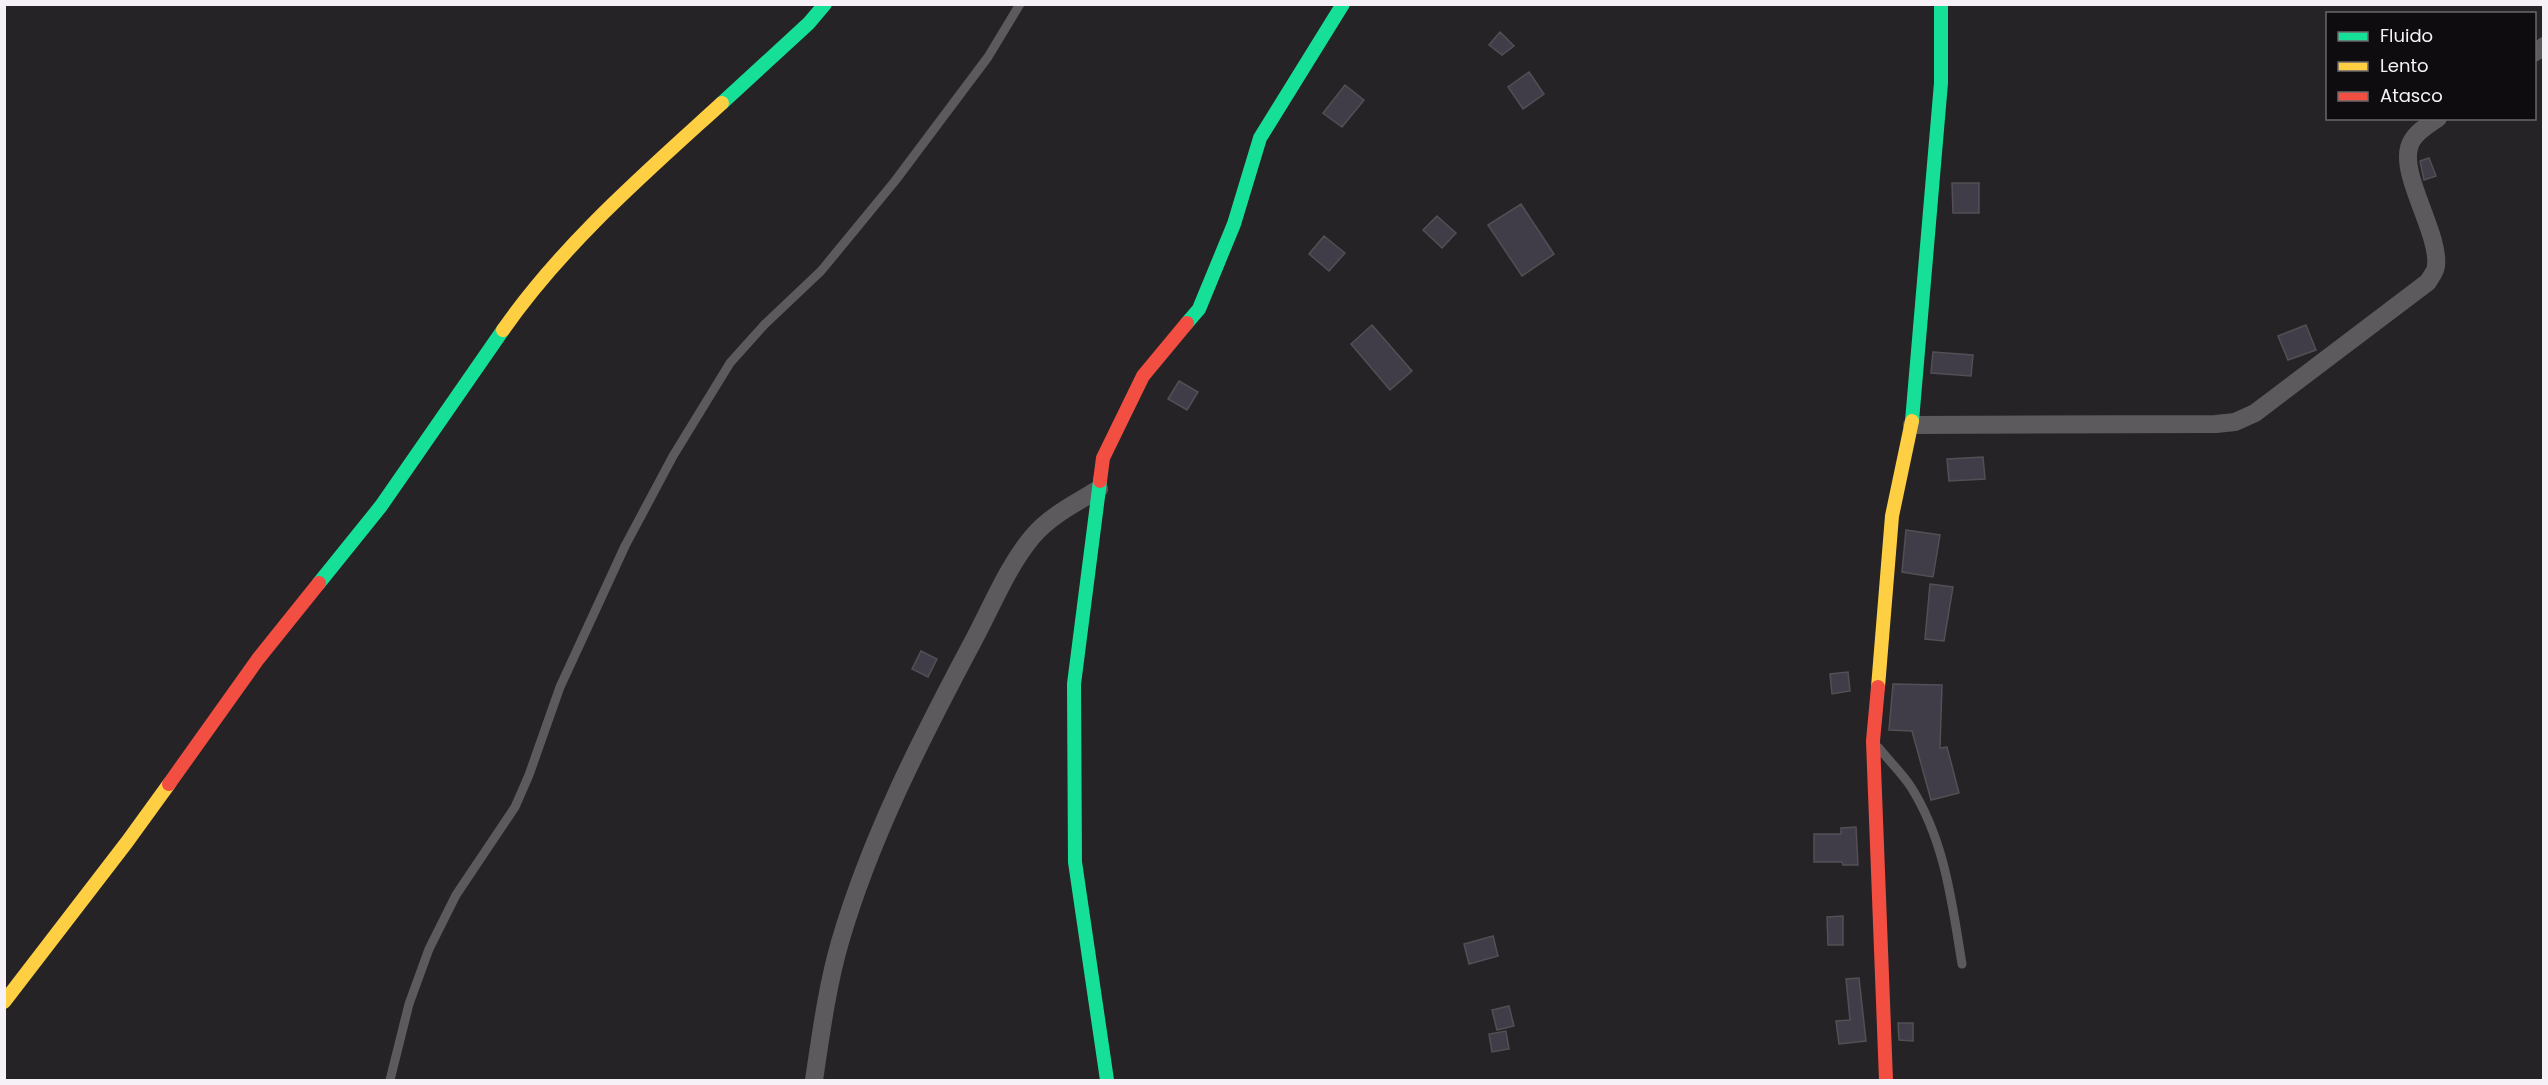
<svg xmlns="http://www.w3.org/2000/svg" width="2548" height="1085" font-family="Poppins,sans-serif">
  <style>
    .building { fill: #403d49; stroke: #515054; stroke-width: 1.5 }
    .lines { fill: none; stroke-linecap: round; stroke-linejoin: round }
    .lane { stroke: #5d5a5e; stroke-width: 9 }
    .street { stroke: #5d5a5e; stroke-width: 18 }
    .fast { stroke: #16e098; stroke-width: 14 }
    .slow { stroke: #ffcf43; stroke-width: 14 }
    .jam { stroke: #f24e42; stroke-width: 14 }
  </style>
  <rect width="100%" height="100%" fill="#262327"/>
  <path class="building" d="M1500,32L1514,46L1502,55L1489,45Z
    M1529,72L1544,94L1523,109L1508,87Z
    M1345,85L1364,100L1342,127L1323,113Z
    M2429,158L2436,176L2424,180L2420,161Z
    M1952,183H1979V213H1953Z
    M1521,204L1554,254L1522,276L1488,225Z
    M1437,216L1456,233L1442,248L1423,230Z
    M1324,236L1345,253L1329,271L1309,254Z
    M1372,325L1412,371L1390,390L1351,344Z
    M2306,325L2316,350L2288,360L2278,336Z
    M1933,352L1973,355L1971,376L1931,373Z
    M1179,381L1198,392L1187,410L1168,399Z
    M1983,457L1985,479L1949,481L1947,459Z
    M1906,530L1940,535L1933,577L1902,572Z
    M1930,584L1953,587L1944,641L1925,639Z
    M921,651L937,659L928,677L912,669Z
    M1848,672L1850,691L1832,694L1830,674Z
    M1893,684L1942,685L1940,748L1947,747L1959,793L1931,800L1912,731L1889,730Z
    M1856,827L1858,865H1843L1842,862H1814V834H1841V828Z
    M1843,916V945H1828L1827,917Z
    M1493,936L1498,956L1469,964L1464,944Z
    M1859,978L1866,1041L1839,1044L1836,1021L1850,1020L1846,979Z
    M1509,1006L1514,1026L1497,1030L1492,1010Z
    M1898,1023H1913V1041L1899,1040Z
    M1506,1031L1509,1049L1492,1052L1489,1034Z"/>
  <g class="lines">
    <path class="lane" d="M1879,748C1889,761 1902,773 1911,787C1945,841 1952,903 1962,964
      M390,1080L409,1004L429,949L456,895L515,807L529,775L560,687L625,546L673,456L730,363L765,324L821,271L895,181L988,57L1020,4"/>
    <path class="street" d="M2534,53L2544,46
      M1912,425L2216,424L2235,422L2255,413L2428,282C2430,278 2436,271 2436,266C2440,235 2401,177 2409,148C2412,134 2427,126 2438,118
      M814,1080C821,1034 827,987 840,942C870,839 920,741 970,647C990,611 1006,568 1033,536C1051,515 1076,503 1099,489"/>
    <path class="fast" d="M722,103L809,23L825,4
      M1187,323L1199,309L1234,224L1260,138L1343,4
      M1912,421L1941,83V4
      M1100,481L1074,684L1075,862L1107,1080
      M319,583L381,506L503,330"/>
    <path class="slow" d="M503,330C563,244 644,174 722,103
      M1878,687L1892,516L1912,421
      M4,1002L127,842L169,784"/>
    <path class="jam" d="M1100,481L1103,458L1143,376L1187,323
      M1878,687L1873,741L1886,1080
      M169,784L258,659L319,583"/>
  </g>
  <rect width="2548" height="1085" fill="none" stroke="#f5f1f7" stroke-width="12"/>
  <rect x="2326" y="12" width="210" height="108" fill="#0f0c0f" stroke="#6b686c" stroke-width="1.5"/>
  <rect x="2338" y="32" width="30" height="9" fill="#16e098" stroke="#6b686c" stroke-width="1.5"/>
  <text x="2380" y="42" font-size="18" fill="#f5f1f7">Fluido</text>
  <rect x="2338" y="62" width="30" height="9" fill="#ffcf43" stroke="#6b686c" stroke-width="1.5"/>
  <text x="2380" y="72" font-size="18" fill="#f5f1f7">Lento</text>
  <rect x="2338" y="92" width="30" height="9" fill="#f24e42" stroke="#6b686c" stroke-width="1.5"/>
  <text x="2380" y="102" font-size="18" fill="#f5f1f7">Atasco</text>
</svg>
